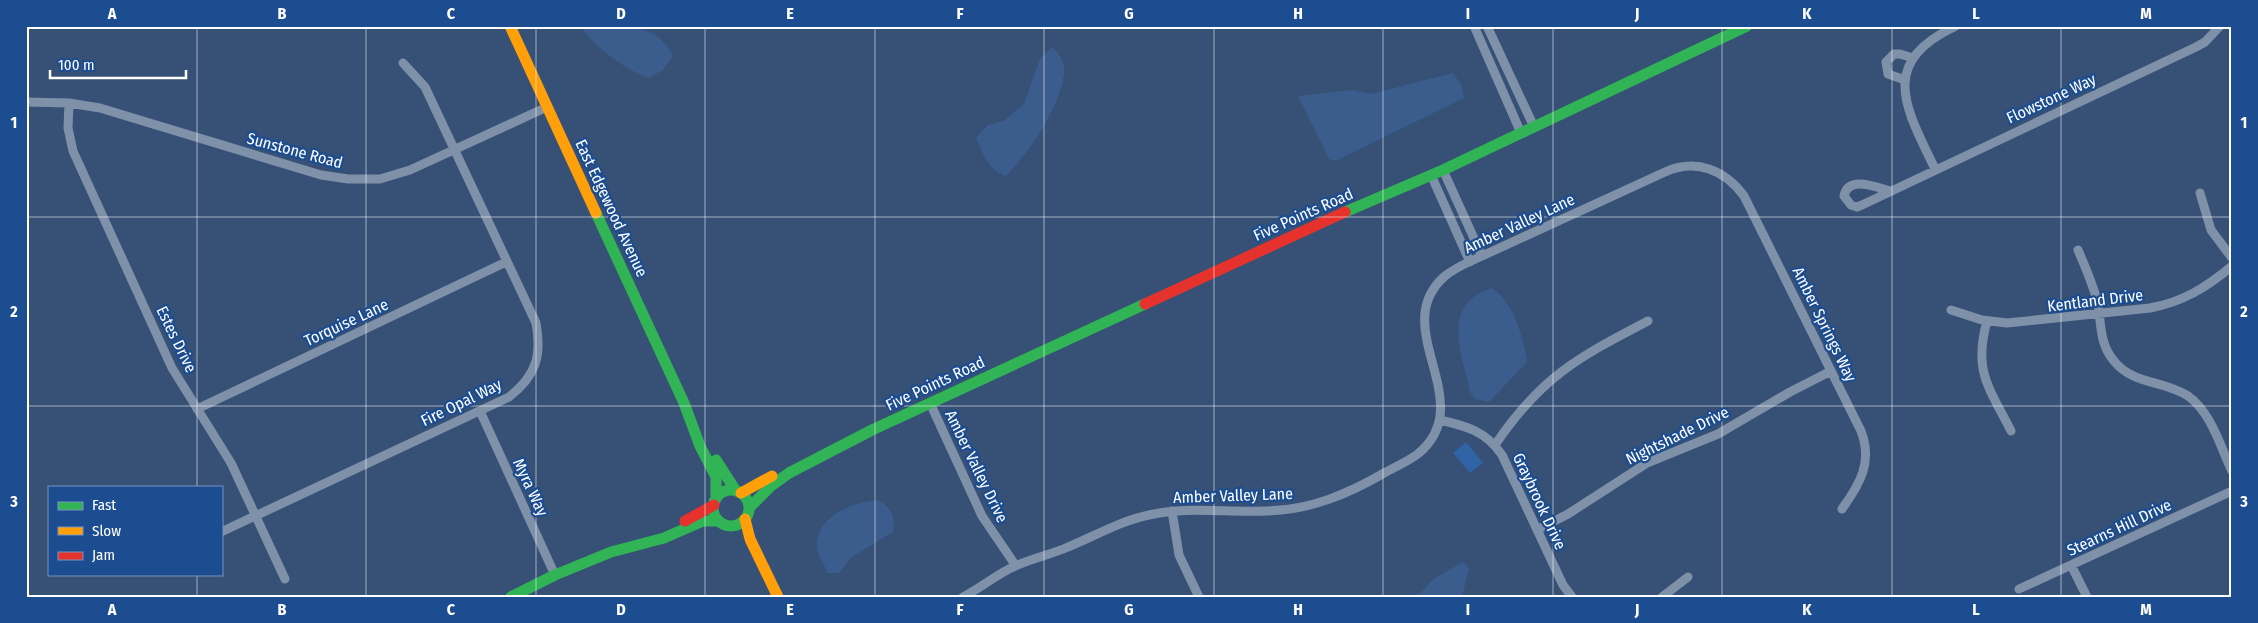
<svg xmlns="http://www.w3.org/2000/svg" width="2258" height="623" font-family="'Fira Sans Condensed',sans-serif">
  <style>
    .green { fill: #3064a7 }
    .water { fill: #3a5d8d }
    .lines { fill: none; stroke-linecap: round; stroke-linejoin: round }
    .street { stroke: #7e91a9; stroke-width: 9 }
    .fast { stroke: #30b455; stroke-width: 11 }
    .slow { stroke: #ff9f0a; stroke-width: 11 }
    .jam { stroke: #e5322d; stroke-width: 11 }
    .grid { fill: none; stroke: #fff; stroke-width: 1; stroke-opacity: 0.55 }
    .labels { text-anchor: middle; stroke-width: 4.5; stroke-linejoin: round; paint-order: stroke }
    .street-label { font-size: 16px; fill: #fff; stroke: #1c4d91 }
    .neatline { fill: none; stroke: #fff; stroke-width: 2 }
    .grid-label { font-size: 16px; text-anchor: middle; font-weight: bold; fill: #fff }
  </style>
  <rect width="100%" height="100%" fill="#375176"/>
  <path class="green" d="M1466,442L1483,463L1470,473L1453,453Z"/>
  <path class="water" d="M581,26C614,26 656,19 673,56L663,70L648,78C628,71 591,45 581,26Z
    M1052,47C1059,53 1066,64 1064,74C1060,108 1029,152 1006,176C988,170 984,155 976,138L988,125L1004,121L1024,104L1040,59Z
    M1453,73L1462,86L1464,98L1335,161L1329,159L1298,96L1351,90L1371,94Z
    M1492,288C1514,303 1523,336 1527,362L1489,402L1475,399L1470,392C1462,353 1440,304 1492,288Z
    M878,500C891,508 896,516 893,532L852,557L839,573H827C826,565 818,558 817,548C815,516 853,502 878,500Z
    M1463,562L1469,568L1462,597H1408L1421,593L1432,580Z"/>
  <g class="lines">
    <path class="street" d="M1474,26L1521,133
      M1487,26L1534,127
      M1905,80L1888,74L1886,62L1894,54H1900L1913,58
      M26,102L69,103L100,108L321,175L348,179H380L410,170L547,107
      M69,103L68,128L73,151L172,368L231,463L285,579
      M1935,169C1906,108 1877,63 1956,26
      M1443,170L1482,256
      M1431,175L1470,262
      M1890,191C1876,187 1848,175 1844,196L1851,205L1857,207L1862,205L2196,47L2205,42L2220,26
      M2200,193L2211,230L2232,258
      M2078,250C2085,266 2092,283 2097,300C2102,322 2098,342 2114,361C2133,385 2164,380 2188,396C2211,412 2220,446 2232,471
      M1951,310L1982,320L2007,323L2150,308C2183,302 2207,287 2232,266
      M1987,321C1973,372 1989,387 2011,431
      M930,403L982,516L1016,566
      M197,409L506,262
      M480,411L555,575
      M1440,420C1466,426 1486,431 1502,455L1563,585L1572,597
      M1495,445C1541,377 1577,358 1648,321
      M1172,511L1179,555L1199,597
      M1537,530L1568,514L1647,463L1718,434L1790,392L1831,371
      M221,532L509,397C536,376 542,356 536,323L425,87L403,63
      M2071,565L2087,597
      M2019,589L2232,491
      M963,597C980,588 995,576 1011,568C1029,559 1050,555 1068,547C1095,536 1120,521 1149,515C1187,506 1227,513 1266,511C1311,510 1348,494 1386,472C1397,466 1409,461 1419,453C1480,401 1386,327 1445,276C1456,267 1469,262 1482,256L1665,172C1696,158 1725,170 1744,196L1861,431C1873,462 1860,484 1842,509
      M1662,597L1688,577"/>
    <path class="fast" d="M1345,212L1443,170L1747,26
      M596,213L684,403L700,446L716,477V499
      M716,460L736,491
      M713 508a18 18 0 1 1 36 0a18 18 0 1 1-36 0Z
      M749,508L771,486L789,473L872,430L1145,304
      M511,597L555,575L611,552L664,538L703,521H719"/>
    <path class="slow" d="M510,26L596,213
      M741,493L772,476
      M745,519L750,539L778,597"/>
    <path class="jam" d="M1145,304L1345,212
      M685,521L714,505"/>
  </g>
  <path class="grid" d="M197,26V487M366,26V597M536,26V597M705,26V597M875,26V597M1044,26V597M1214,26V597M1383,26V597M1553,26V597M1722,26V597M1892,26V597M2061,26V597M26,217H2232M26,406H2232M197,574V597"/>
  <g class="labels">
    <g class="street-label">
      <text transform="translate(2051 98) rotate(-25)" y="6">Flowstone Way</text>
      <text transform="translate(295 150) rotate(15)" y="6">Sunstone Road</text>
      <text transform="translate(612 208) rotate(65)" y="6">East Edgewood Avenue</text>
      <text transform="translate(1303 214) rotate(-24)" y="6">Five Points Road</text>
      <text transform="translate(1519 223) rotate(-25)" y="6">Amber Valley Lane</text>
      <text transform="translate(2095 300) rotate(-7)" y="6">Kentland Drive</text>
      <text transform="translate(346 322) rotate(-25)" y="6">Torquise Lane</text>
      <text transform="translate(1825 324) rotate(64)" y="6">Amber Springs Way</text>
      <text transform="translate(177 339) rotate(64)" y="6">Estes Drive</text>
      <text transform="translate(935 383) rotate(-25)" y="6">Five Points Road</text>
      <text transform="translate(461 402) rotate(-26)" y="6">Fire Opal Way</text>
      <text transform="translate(1677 435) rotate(-26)" y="6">Nightshade Drive</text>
      <text transform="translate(977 466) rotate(64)" y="6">Amber Valley Drive</text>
      <text transform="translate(531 487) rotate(65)" y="6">Myra Way</text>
      <text transform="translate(1233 495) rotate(-2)" y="6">Amber Valley Lane</text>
      <text transform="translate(1540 501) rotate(65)" y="6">Graybrook Drive</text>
      <text transform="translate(2119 527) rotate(-25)" y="6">Stearns Hill Drive</text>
    </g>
  </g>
  <rect width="2258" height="623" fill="none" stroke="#1c4d91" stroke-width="55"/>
  <rect x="48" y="486" width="175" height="90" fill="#1c4d91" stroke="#7794bd"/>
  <rect x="58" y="502" width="25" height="8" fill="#30b455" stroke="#7794bd"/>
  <text x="92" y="510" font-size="15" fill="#ffffff">Fast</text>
  <rect x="58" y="527" width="25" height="8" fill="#ff9f0a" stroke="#7794bd"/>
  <text x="92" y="536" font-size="15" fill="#ffffff">Slow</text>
  <rect x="58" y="552" width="25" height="8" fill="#e5322d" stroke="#7794bd"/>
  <text x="92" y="560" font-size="15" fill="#ffffff">Jam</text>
  <path d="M50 70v8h136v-8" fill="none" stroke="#ffffff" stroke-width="2.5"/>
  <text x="58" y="70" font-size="15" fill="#ffffff" stroke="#1c4d91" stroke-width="4" paint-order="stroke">100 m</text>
  <rect x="28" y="28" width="2202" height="568" class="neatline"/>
  <g class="grid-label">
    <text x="112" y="19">A</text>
    <text x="282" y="19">B</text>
    <text x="451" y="19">C</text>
    <text x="621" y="19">D</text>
    <text x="790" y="19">E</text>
    <text x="960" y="19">F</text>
    <text x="1129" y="19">G</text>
    <text x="1298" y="19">H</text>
    <text x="1468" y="19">I</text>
    <text x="1637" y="19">J</text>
    <text x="1807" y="19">K</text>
    <text x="1976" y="19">L</text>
    <text x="2146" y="19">M</text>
    <text x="14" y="128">1</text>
    <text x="2244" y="128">1</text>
    <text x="14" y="317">2</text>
    <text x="2244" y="317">2</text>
    <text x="14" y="507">3</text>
    <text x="2244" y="507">3</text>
    <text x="112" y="615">A</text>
    <text x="282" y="615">B</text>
    <text x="451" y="615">C</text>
    <text x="621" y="615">D</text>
    <text x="790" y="615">E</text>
    <text x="960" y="615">F</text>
    <text x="1129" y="615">G</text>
    <text x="1298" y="615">H</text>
    <text x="1468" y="615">I</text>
    <text x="1637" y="615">J</text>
    <text x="1807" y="615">K</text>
    <text x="1976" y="615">L</text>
    <text x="2146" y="615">M</text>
  </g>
</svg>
